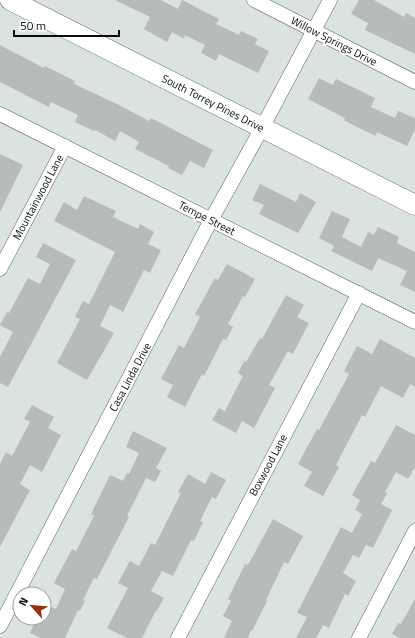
<svg xmlns="http://www.w3.org/2000/svg" width="415" height="638" font-family="'Titillium Web',sans-serif">
  <style>
    .building { fill: #b7bcb9 }
    .lines { fill: none; stroke-linecap: round; stroke-linejoin: round }
    .street-casing { stroke: #5f6565; stroke-width: 15 }
    .secondary-casing { stroke: #5f6565; stroke-width: 21 }
    .street { stroke: #fff; stroke-width: 14 }
    .secondary { stroke: #fff; stroke-width: 20 }
    .labels { text-anchor: middle; stroke-width: 3.5; stroke-linejoin: round; paint-order: stroke }
    .street-label { font-size: 11px; fill: #0b0d0d; stroke: #fff }
  </style>
  <rect width="100%" height="100%" fill="#dbe2e2"/>
  <path class="building" d="M115,0H161L178,9L182,0L219,19L216,24L239,35L241,31L258,39L255,44L269,51L258,73L219,54L216,61L201,53L205,45L185,35L184,39L172,32L167,42L144,29L150,17Z
    M359,0H374L404,17L406,13L415,18V54L365,30L368,23L351,14Z
    M0,45L44,68L45,66L75,81L74,84L117,104L149,121L151,118L213,150L204,168L190,161L182,175L168,168L169,166L135,149L139,142L120,131L115,141L95,130L94,131L75,122L78,115L51,102L49,107L0,82Z
    M319,78L333,85L336,79L375,98L371,107L395,118L398,111L415,118V129L407,146L377,132L376,136L355,126L344,120L345,118L308,99Z
    M0,154L23,165L0,212Z
    M260,184L296,202L300,193L316,202L298,233L259,214L264,205L252,200Z
    M84,196L116,211L113,217L138,229L140,224L154,232L148,244L161,250L150,273L144,270L123,312L110,305L100,326L114,333L87,380L57,363L80,319L75,317L83,301L89,304L115,252L54,221L64,202L77,210Z
    M332,211L350,219L342,237L361,247L368,232L374,235L378,227L399,237L397,243L415,252V292L400,285L407,271L378,258L372,271L331,251L334,246L319,238Z
    M43,243L76,260L8,387L0,383V357L13,332L0,325L7,312L9,313L28,278L40,284L50,264L36,257Z
    M227,264L255,279L245,297L243,296L228,324L233,327L226,340L223,339L204,376L202,374L185,407L167,397L173,385L161,379L179,345L184,348L200,317L195,314L215,278L218,280Z
    M286,295L304,305L297,317L309,323L293,354L288,351L269,385L275,388L254,428L242,421L236,433L212,420L219,408L225,411L243,376L238,373L244,361L246,362L260,338L262,339Z
    M380,339L415,358V387L410,384L403,398L381,386L365,417L362,415L336,465L339,467L323,496L304,486L312,472L298,464L317,429L319,430L349,374L344,371L357,346L372,354Z
    M32,405L54,417L48,428L61,435L42,472L30,465L20,484L30,490L0,547V464L6,452L12,456L30,422L24,419Z
    M396,425L415,435V467L408,479L396,472L385,492L387,493L381,504L392,510L373,548L366,545L359,558L353,555L343,573L356,581L348,596L345,594L329,628L323,625L316,638H296L307,617L297,613L341,527L352,533L362,514L355,510L360,500L352,495L371,461L375,463Z
    M133,431L167,448L156,468L161,471L155,482L146,478L127,516L129,517L97,579L94,578L83,600L85,601L80,611L78,610L65,638H41L30,633L37,618H44V604L56,609L65,589L54,583L72,549L76,551L94,516L91,514L110,475L123,481L127,473L129,474L139,453L126,447Z
    M211,472L226,480L216,499L212,497L200,521L203,522L194,541L191,540L173,576L162,571L151,591L164,598L156,612H155L142,638H127L107,628L128,588L118,583L130,561L139,566L151,543L155,545L181,493L178,492L188,474L205,484Z
    M273,519L303,536L288,564L284,562L266,600L267,601L252,631L251,630L248,638H224L232,621L223,616L231,601L228,599L245,564L248,565Z
    M415,599V638H400L392,634L398,623L401,624Z"/>
  <g class="lines">
    <defs>
      <path id="street" d="M254,0L415,82
        M0,114L415,322
        M0,269L65,146
        M0,626L211,220L262,128L330,0
        M178,638L359,293
        M359,638L415,531"/>
      <path id="secondary" d="M10,0L415,205"/>
    </defs>
    <use href="#street" class="street-casing"/>
    <use href="#secondary" class="secondary-casing"/>
    <use href="#street" class="street"/>
    <use href="#secondary" class="secondary"/>
  </g>
  <g class="labels">
    <g class="street-label">
      <text transform="translate(334 41) rotate(27)" y="4">Willow Springs Drive</text>
      <text transform="translate(213 103) rotate(27)" y="4">South Torrey Pines Drive</text>
      <text transform="translate(38 197) rotate(-62)" y="4">Mountainwood Lane</text>
      <text transform="translate(207 218) rotate(27)" y="4">Tempe Street</text>
      <text transform="translate(130 377) rotate(-62)" y="4">Casa Linda Drive</text>
      <text transform="translate(268 465) rotate(-62)" y="4">Boxwood Lane</text>
    </g>
  </g>
  <g transform="translate(32 606) rotate(297)"><circle r="19" fill="#ffffff" stroke="#9d9e9e"/>
  <path d="M0-3L7 15L0 10L-7 15Z" fill="#97300f"/>
  <text y="-6" font-size="11" font-weight="bold" text-anchor="middle" fill="#0b0d0d">N</text>
  </g>
  <path d="M14 30v6h105v-6" fill="none" stroke="#0b0d0d" stroke-width="2"/>
  <text x="20" y="30" font-size="12" fill="#0b0d0d" stroke="#ffffff" stroke-width="3" paint-order="stroke">50 m</text>
</svg>
